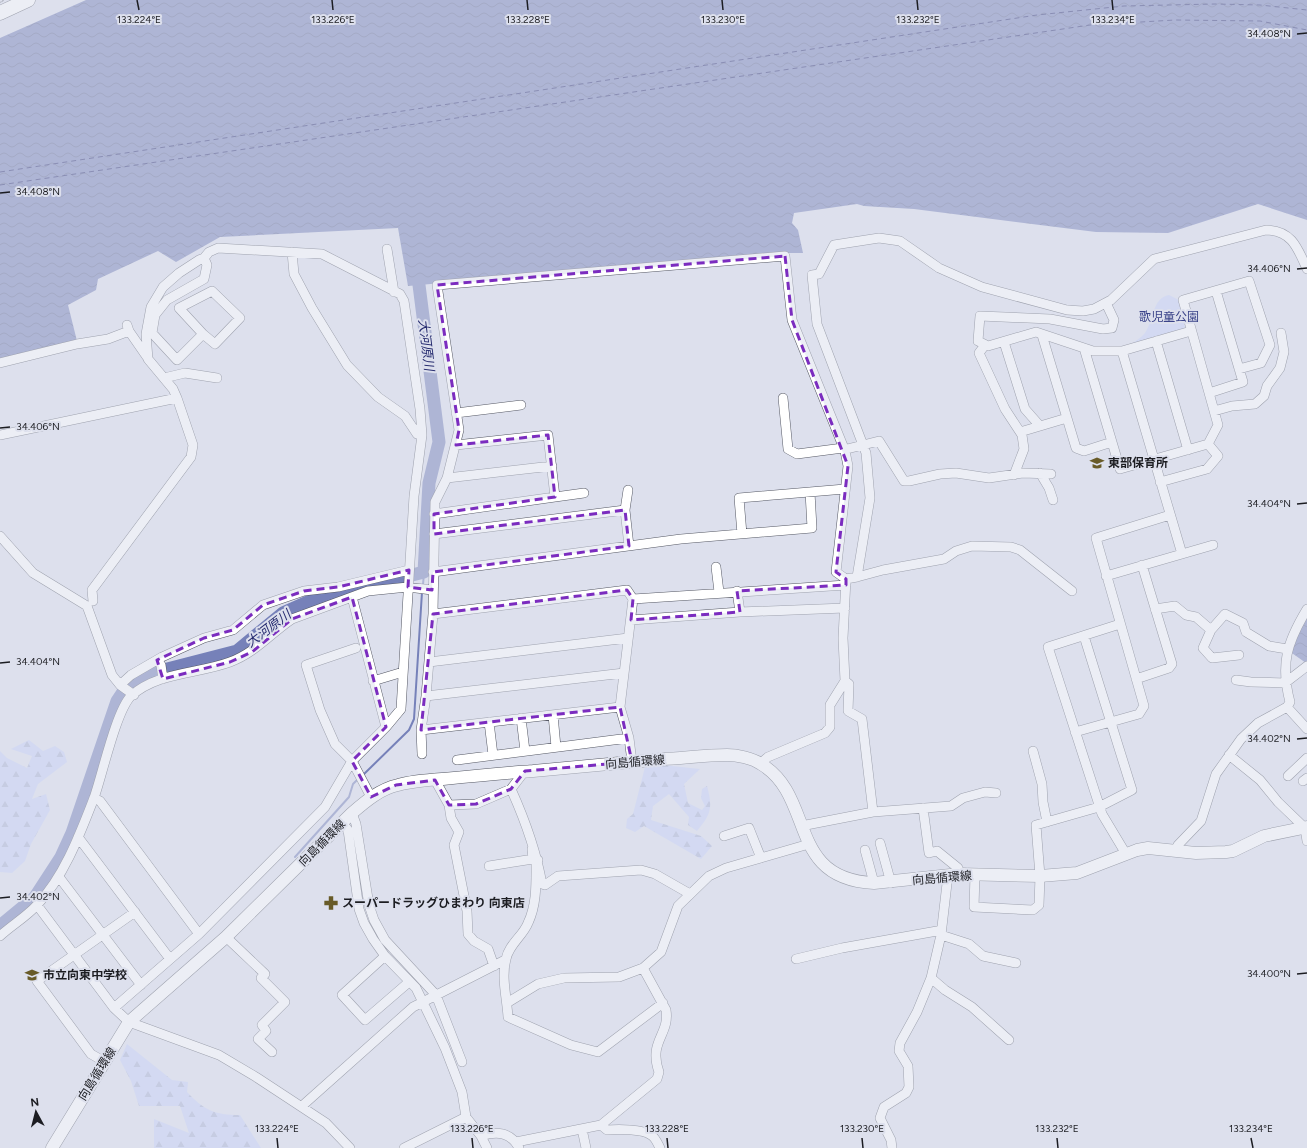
<svg xmlns="http://www.w3.org/2000/svg" width="1307" height="1148" font-family="Figtree,'Noto Sans JP',sans-serif">
  <style>
    .forest { fill: url(#forest-firs) }
    .park { fill: #c8d1f8 }
    .water { fill: url(#water-waves) }
    .lines { fill: none; stroke-linecap: round; stroke-linejoin: round }
    .stream { stroke: #7681b9; stroke-width: 2 }
    .river { stroke: #7681b9; stroke-width: 13 }
    .ferry { stroke: #262b6f; stroke-width: 1; stroke-dasharray: 5 4; stroke-linecap: butt }
    .minor-casing { stroke: #555864; stroke-width: 10 }
    .major-casing { stroke: #555864; stroke-width: 13 }
    .highway-casing { stroke: #555864; stroke-width: 15 }
    .minor { stroke: #fff; stroke-width: 9 }
    .major { stroke: #fff; stroke-width: 12 }
    .highway { stroke: #fff; stroke-width: 14 }
    .rail-casing { stroke: #7d7f88; stroke-width: 3.5 }
    .rail { stroke: #dde0ed; stroke-width: 2; stroke-dasharray: 6; stroke-linecap: butt }
    .marked { fill: none; stroke: #7b2cbf; stroke-width: 3; stroke-dasharray: 8 5; stroke-linejoin: round }
    .ticks { fill: none; stroke: #1c1d22; stroke-width: 1.5 }
    .labels { text-anchor: middle; stroke-width: 4; stroke-linejoin: round; paint-order: stroke }
    .park-label { font-size: 12px; fill: #3a4389; stroke: #dde0ed }
    .poi-label { font-size: 12px; font-weight: bold; fill: #1c1d22; stroke: #dde0ed; text-anchor: start }
    .street-label { font-size: 12px; fill: #1c1d22; stroke: #dde0ed }
    .water-label { font-size: 13px; font-style: italic; fill: #262b6f; stroke: #dde0ed }
    .ticks-label { font-size: 10px; text-anchor: middle; fill: #1c1d22; stroke: #dde0ed; stroke-width: 4; stroke-linejoin: round; paint-order: stroke }
  </style>
  <defs>
    <pattern id="forest-firs" width="22" height="20" patternUnits="userSpaceOnUse"><rect width="22" height="20" fill="#c8d1f8"/><path d="M5 1l3.5 6h-7zM16 11l3.5 6h-7z" fill="#abb3d4"/></pattern>
    <pattern id="water-waves" width="16" height="10" patternUnits="userSpaceOnUse"><rect width="16" height="10" fill="#7681b9"/><path d="M0 5q4-4 8 0t8 0" fill="none" stroke="#606996"/></pattern>
  </defs>
  <rect width="100%" height="100%" fill="#dde0ed"/>
  <path class="forest" d="M29,740L43,751L55,746L64,752L67,762L38,784L32,799L46,794L50,810L31,844L25,861L12,873L0,872V751L7,758L27,768L32,756L11,749Z
    M653,764L700,769L684,784L688,803L702,810L705,806L701,798L702,789L707,786C713,808 711,814 697,831L688,825L689,817L669,794L653,806L651,820L701,836L712,846L701,859L644,826L635,832L626,828L627,819L633,814L645,767Z
    M127,1044L172,1080L188,1082L187,1092C204,1110 214,1115 240,1115L261,1148H154V1119L189,1133L180,1106H139L131,1081L120,1060Z"/>
  <path class="park" d="M1169,295L1179,300L1185,327L1181,331L1127,346C1133,343 1141,338 1145,333C1154,320 1152,298 1169,295Z"/>
  <path class="water" d="M86,0H1307V220L1258,204L1168,233L1096,232L914,209L864,206L857,204L794,213L792,223L798,230L803,253H782L408,286L398,228L220,237L176,262L158,251L98,279L96,290L68,305L77,341L0,360V38Z
    M1307,615V661L1306,663L1289,651Z"/>
  <g class="lines">
    <path class="stream" d="M423,585L424,572
      M363,775L409,730L414,719L422,592
      M295,857L349,797L353,784L358,779"/>
    <path class="river" d="M0,926L35,897L61,857L72,833L117,701L129,683L144,675L237,651L283,613L310,601L424,572L429,483L439,442L419,285"/>
    <path class="ferry" d="M0,172L1037,15L1124,6L1215,4L1260,5L1307,10
      M0,185L1090,25L1175,20L1260,21L1307,30"/>
    <defs>
      <path id="minor" d="M387,249L394,292
        M292,252L294,274L312,308L347,365L378,397L405,416L417,434L422,435
        M1106,303L1114,320L1112,328L1103,329L1050,319L980,316L978,341L988,346L1036,332L1093,351H1122L1191,331
        M127,325L129,331L147,357
        M1042,335L1076,448L1084,451L1112,442
        M1156,341L1188,450
        M1004,342L1025,409L1040,426
        M985,345L979,353L1005,409L1022,435L1024,449L1014,475
        M1084,348L1120,469L1208,444L1218,425L1183,300L1249,281L1270,345L1261,363L1239,369
        M1122,351L1182,554
        M0,363L77,344L108,339L129,331
        M164,378L185,373L217,378
        M1209,393L1243,382L1216,291
        M783,398L788,449L797,454L843,448L847,449L879,441L904,481H909L940,474L956,473L989,478L1023,473L1051,474
        M1214,411L1232,406L1255,404L1264,396L1267,386L1280,368L1284,352L1281,333
        M456,413L521,405
        M1020,432L1067,418
        M0,435L177,398
        M1040,473L1049,488L1053,500
        M447,478L552,466
        M1160,482L1207,469L1218,456L1208,444
        M628,490L625,510L629,546
        M555,497L584,493
        M434,514L555,497L548,435L456,445
        M434,534L625,510
        M742,534L739,498L845,489
        M0,536L33,573L87,606L112,675L120,685L134,695
        M716,567L719,592
        M433,572L681,539L812,528L810,492
        M1106,576L1213,545
        M857,577L883,570L944,559L956,551L972,546L1011,547L1020,550L1072,591
        M846,579L857,577L870,498L866,453L817,324L812,275L819,274L834,245L879,238L900,241L939,268L982,287L1067,310L1083,311L1094,309L1111,300L1154,259L1266,230C1292,230 1298,249 1307,269
        M737,591L740,612
        M352,597L386,727
        M633,599L846,585
        M93,601L92,590L191,457L193,445L177,398L173,389L148,359L146,334L151,307L163,287L179,273L199,260L204,258L207,265L204,279L167,300L155,315L152,333L177,360L203,334L215,344L240,318L212,291L179,308L203,334
        M1155,609L1175,606L1186,615L1196,617L1211,630
        M433,614L627,590L633,599L620,707L629,738L632,762
        M631,620L740,612L845,608
        M1120,624L1048,647L1102,814L1126,854
        M356,648L306,665L320,710L335,744L352,761L371,797
        M1239,655L1212,658L1203,648L1211,630L1225,614L1243,623L1246,632L1269,646L1287,649
        M157,660L161,665L163,679
        M429,662L628,638
        M1136,679L1169,668L1172,664L1142,565
        M1236,680L1251,682L1285,683L1307,666
        M373,681L403,672
        M845,681L849,684L848,711L862,719L873,812
        M120,685L131,675L162,657L204,638L233,630L263,605L304,591L338,587L409,570
        M426,696L624,673
        M1287,707L1307,729
        M553,715L556,747
        M521,718L525,751
        M489,722L493,755
        M421,730L620,707
        M1075,732L1139,714L1144,706L1096,538L1170,515
        M1033,751L1042,784L1043,802L1047,822
        M422,754L421,730L426,696L433,614L435,502L447,478L459,430L437,285L785,256L792,320L845,451L848,466L836,572L846,579L843,638L845,681L830,705V727L825,733L768,757L761,763
        M1229,755L1260,780L1278,802L1305,828L1307,841
        M457,760L629,738
        M521,772V776L511,789C525,820 536,850 542,884L545,885L558,876L641,870L655,874L690,894
        M1288,776L1307,758
        M435,780L449,805L451,818L459,832L454,845L467,911L468,934L474,941L488,949L494,966
        M1303,781L1307,778
        M94,798L100,801L199,934
        M449,805L476,804L511,789
        M923,808L929,853L937,851L958,868L960,874
        M352,813L356,824L369,905L374,920L385,940L436,995L462,1062
        M342,823L348,830L359,909L364,923L373,939L385,956L416,988L445,1048L462,1092L466,1117L481,1136L487,1148
        M801,826L873,812L951,806L963,798L985,792L996,793
        M724,836L749,828L761,858
        M78,837L170,959
        M880,843L891,883
        M865,850L874,883
        M1175,851L1178,845L1201,821L1216,774L1241,739L1258,723L1287,707L1290,702C1280,664 1287,642 1307,609
        M538,860L536,863C536,883 537,904 528,923C523,936 509,944 506,959C501,977 507,999 508,1017L571,1045L598,1052L663,1003
        M489,866L533,859L532,849
        M975,874L974,907L1033,910L1039,905L1040,876L1036,825L1099,807L1132,790L1084,636
        M59,877L141,985
        M37,905L114,1008L129,1022L219,1055L256,1077L326,1123L350,1148
        M0,936C12,925 26,917 37,905C64,877 80,834 94,798C102,776 116,711 131,696C157,672 198,674 230,662C255,653 271,633 292,619L368,591L408,587L432,590
        M226,937L265,974L261,978L285,1002L262,1025L266,1031L258,1039L272,1052
        M385,956L342,995L365,1020L409,982
        M796,959L842,948L937,931L941,935L969,944L983,956L1016,963
        M931,978L945,990L972,1007L1009,1040
        M507,1003L538,984L564,978L619,977L643,968L661,952L678,906L709,876L726,868L809,844
        M114,1008L199,934L325,807L352,761L386,727L401,709L414,496L422,435L420,409L404,301L400,294L322,254L218,248L209,252L204,258
        M105,1062L91,1054L37,981L135,912
        M302,1106L413,1007L505,960
        M601,1125L607,1130C618,1129 642,1129 651,1135C655,1137 658,1144 660,1148
        M582,1129L586,1148
        M481,1136C497,1131 511,1132 519,1148
        M516,1142L601,1125L657,1079L659,1072C648,1041 670,1035 666,1010L643,968
        M404,1148L466,1117
        M892,1148L891,1140L880,1118L884,1107L906,1093L909,1087L908,1066L899,1051L900,1043L917,1012L931,978L941,935L948,875"/>
      <path id="major" d="M52,1148L129,1022L226,937L352,813C366,801 380,789 398,785C412,781 428,780 443,779C473,776 503,773 533,771C577,767 620,763 663,759C684,758 706,755 727,755C737,755 752,758 761,764C816,797 786,879 874,883L960,874L1040,876L1077,873L1137,850L1148,848L1196,853L1226,852L1233,851L1264,836L1307,827"/>
      <path id="highway" d="M0,13L28,0"/>
    </defs>
    <use href="#minor" class="minor-casing"/>
    <use href="#major" class="major-casing"/>
    <use href="#highway" class="highway-casing"/>
    <use href="#minor" class="minor"/>
    <use href="#major" class="major"/>
    <use href="#highway" class="highway"/>
    <defs>
      <path id="rail" d="M0,1L2,0"/>
    </defs>
    <use href="#rail" class="rail-casing"/>
    <use href="#rail" class="rail"/>
  </g>
  <path d="M0 0H1307V1148H0ZM785,256L792,320L848,466L836,572L846,579V585L737,591L740,612L631,620L633,599L627,590L433,614L421,730L620,707L632,762L525,771L511,789L476,804L449,805L435,780L396,785L371,797L352,761L386,727L352,597L292,619L252,652L230,662L163,679L157,660L204,638L233,630L263,605L304,591L338,587L409,570L408,587L432,590L433,572L629,546L625,510L434,534V514L555,497L548,435L456,445L459,430L437,285Z" fill="#dde0ed" fill-opacity=".55" fill-rule="evenodd"/>
  <path class="marked" d="M785,256L792,320L848,466L836,572L846,579V585L737,591L740,612L631,620L633,599L627,590L433,614L421,730L620,707L632,762L525,771L511,789L476,804L449,805L435,780L396,785L371,797L352,761L386,727L352,597L292,619L252,652L230,662L163,679L157,660L204,638L233,630L263,605L304,591L338,587L409,570L408,587L432,590L433,572L629,546L625,510L434,534V514L555,497L548,435L456,445L459,430L437,285Z"/>
  <path class="ticks" d="M137,0L139,10M332,0L333,10M527,0L528,10M722,0L723,10M917,0L918,10M1112,0L1113,10M1297,34L1307,33M0,193L10,192M1297,269L1307,268M0,428L10,427M1297,504L1307,503M0,663L10,662M1297,739L1307,738M0,898L10,897M1297,974L1307,973M277,1138L278,1148M472,1138L473,1148M667,1138L668,1148M862,1138L863,1148M1057,1138L1058,1148M1251,1138L1253,1148"/>
  <defs>
    <symbol id="school-bare" viewBox="-9 -9 18 18"><path d="M0-5L7-2L0 1L-7-2ZM-4 1L0 2.5L4 1V4Q0 6-4 4Z" fill="#685b28" stroke="#dde0ed" stroke-width="2.5" paint-order="stroke"/></symbol>
    <symbol id="pharmacy-bare" viewBox="-9 -9 18 18"><path d="M-2-6h4v4h4v4h-4v4h-4v-4h-4v-4h4Z" fill="#685b28" stroke="#dde0ed" stroke-width="2.5" paint-order="stroke"/></symbol>
  </defs>
  <g fill-rule="evenodd">
    <use href="#school-bare" x="1087" y="453" width="20" height="20"/>
    <use href="#pharmacy-bare" x="321" y="893" width="20" height="20"/>
    <use href="#school-bare" x="22" y="965" width="20" height="20"/>
  </g>
  <g class="labels">
    <g class="park-label">
      <text x="1169" y="321">歌児童公園</text>
    </g>
    <g class="poi-label">
      <text x="1108" y="467">東部保育所</text>
      <text x="342" y="907">スーパードラッグひまわり 向東店</text>
      <text x="43" y="979">市立向東中学校</text>
    </g>
    <g class="street-label">
      <text transform="translate(635 762) rotate(-5)" y="4">向島循環線</text>
      <text transform="translate(322 843) rotate(-45)" y="4">向島循環線</text>
      <text transform="translate(942 878) rotate(-5)" y="4">向島循環線</text>
      <text transform="translate(97 1074) rotate(-58)" y="4">向島循環線</text>
    </g>
    <g class="water-label">
      <text transform="translate(427 345) rotate(83)" y="5">大河原川</text>
      <text transform="translate(268 628) rotate(-37)" y="5">大河原川</text>
    </g>
  </g>
  <g class="ticks-label">
    <text x="139" y="23">133.224°E</text>
    <text x="333" y="23">133.226°E</text>
    <text x="528" y="23">133.228°E</text>
    <text x="723" y="23">133.230°E</text>
    <text x="918" y="23">133.232°E</text>
    <text x="1113" y="23">133.234°E</text>
    <text x="1269" y="37">34.408°N</text>
    <text x="38" y="195">34.408°N</text>
    <text x="1269" y="272">34.406°N</text>
    <text x="38" y="430">34.406°N</text>
    <text x="1269" y="507">34.404°N</text>
    <text x="38" y="665">34.404°N</text>
    <text x="1269" y="742">34.402°N</text>
    <text x="38" y="900">34.402°N</text>
    <text x="1269" y="977">34.400°N</text>
    <text x="277" y="1132">133.224°E</text>
    <text x="472" y="1132">133.226°E</text>
    <text x="667" y="1132">133.228°E</text>
    <text x="862" y="1132">133.230°E</text>
    <text x="1057" y="1132">133.232°E</text>
    <text x="1251" y="1132">133.234°E</text>
  </g>
  <g transform="translate(36 1112) rotate(353)" stroke="#dde0ed" stroke-width="3" paint-order="stroke">
  <path d="M0-3L7 15L0 10L-7 15Z" fill="#1c1d22"/>
  <text y="-6" font-size="11" font-weight="bold" text-anchor="middle" fill="#1c1d22">N</text>
  </g>
</svg>
